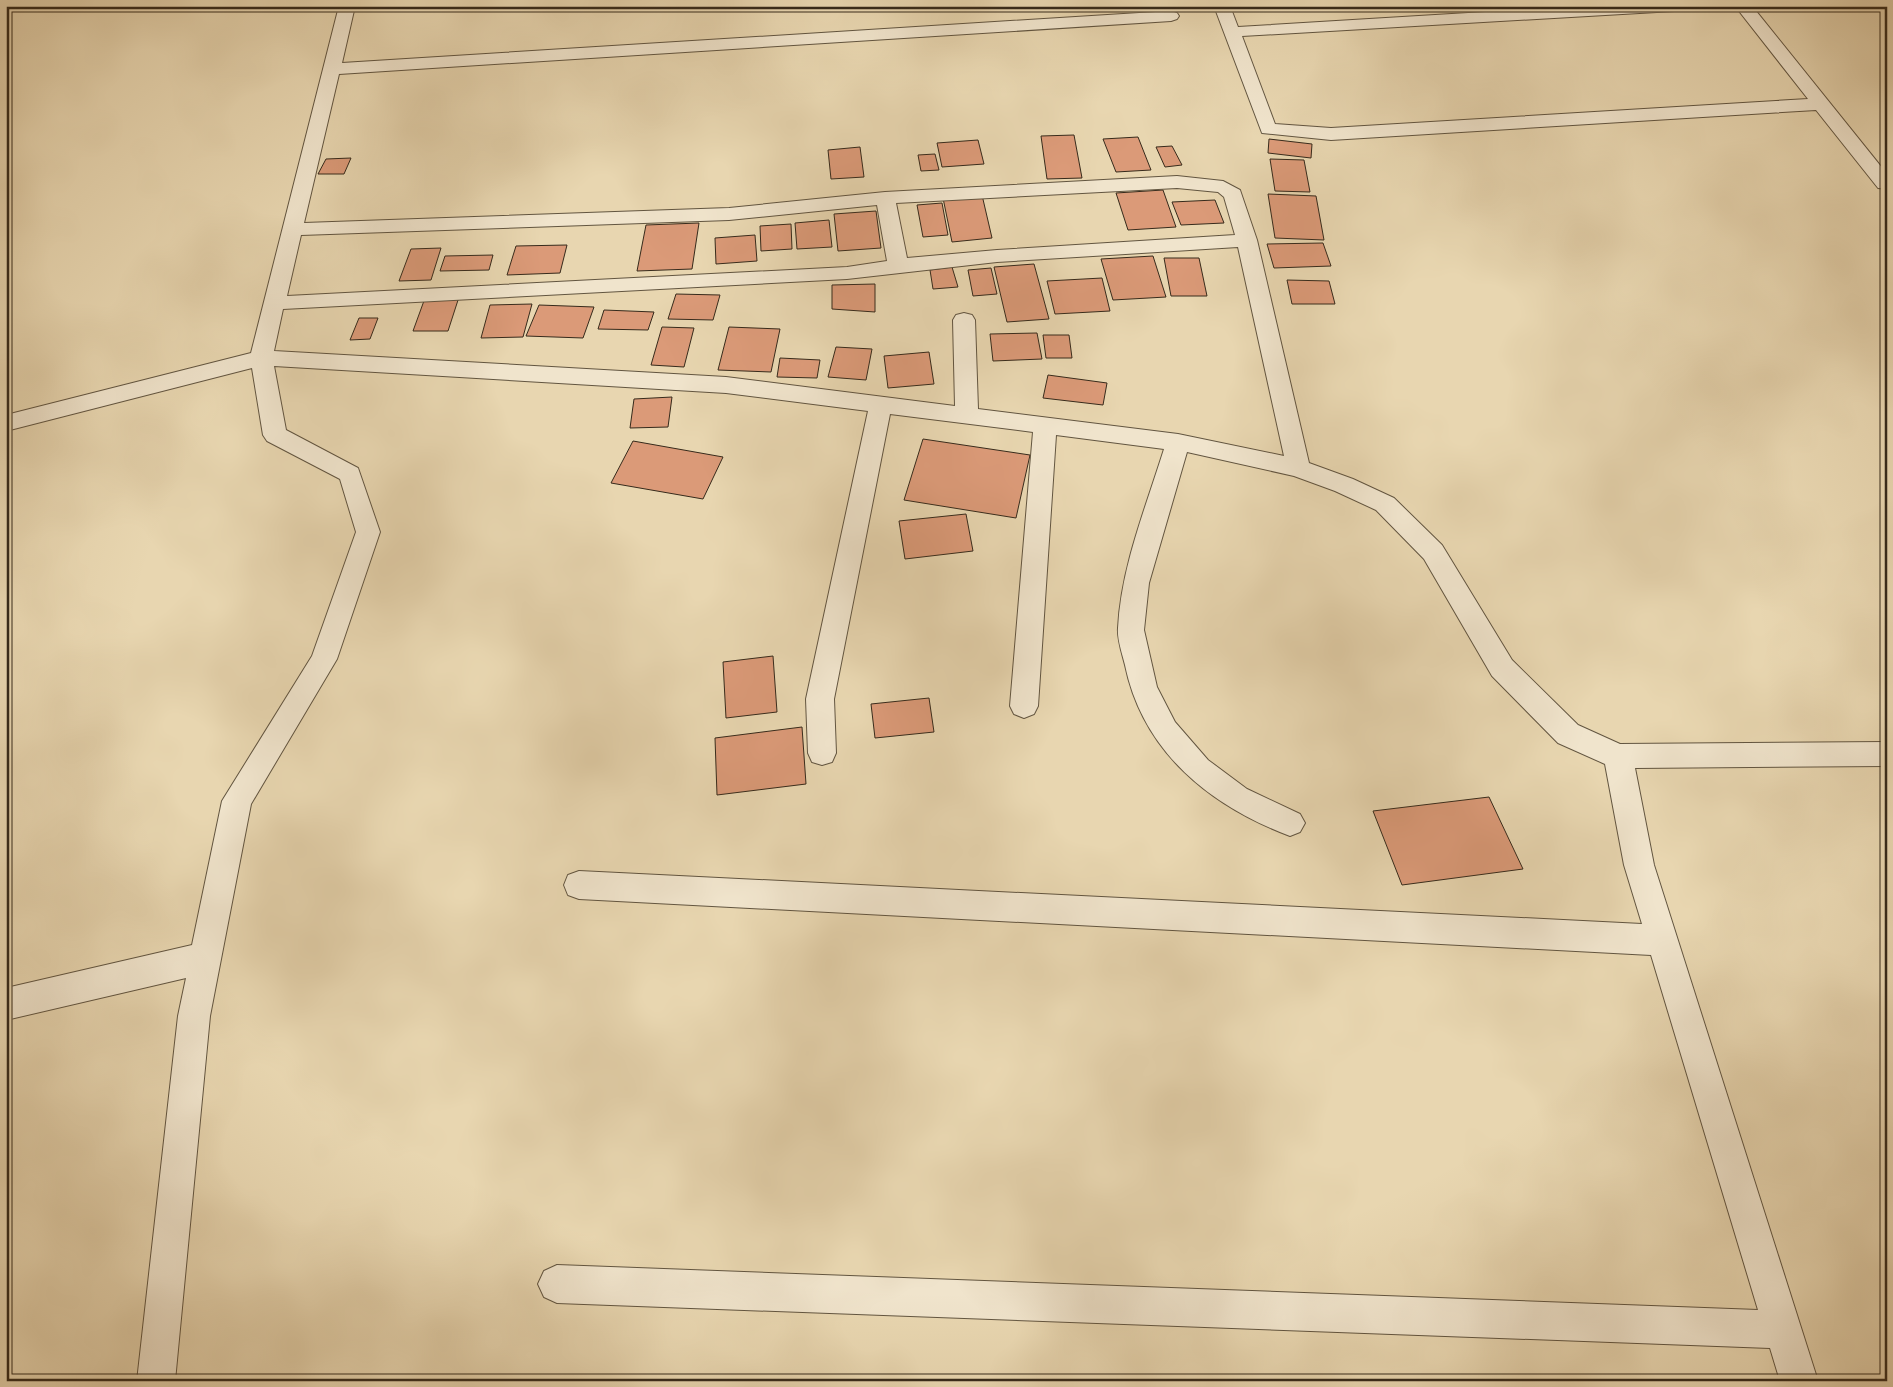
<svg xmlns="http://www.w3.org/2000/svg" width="1893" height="1387" font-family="'IM FELL English',serif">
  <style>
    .building { fill: #db9a78; stroke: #362a1b }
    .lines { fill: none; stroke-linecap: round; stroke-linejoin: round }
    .minor-casing { stroke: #625540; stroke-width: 2 }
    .minor { fill: #f0e4cc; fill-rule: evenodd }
  </style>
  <rect width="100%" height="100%" fill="#e8d6b0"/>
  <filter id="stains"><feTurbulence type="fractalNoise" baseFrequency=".004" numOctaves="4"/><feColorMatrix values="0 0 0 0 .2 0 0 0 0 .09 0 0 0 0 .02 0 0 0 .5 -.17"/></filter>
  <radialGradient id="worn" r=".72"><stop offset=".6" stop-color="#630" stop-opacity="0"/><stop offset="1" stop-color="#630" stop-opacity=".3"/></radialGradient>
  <path class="building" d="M1074,135L1082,178L1047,179L1041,136Z
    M1138,137L1151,170L1116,172L1103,139Z
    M1269,139L1312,144L1311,158L1268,153Z
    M978,140L984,164L942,167L937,143Z
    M1172,146L1182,165L1165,167L1156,147Z
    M860,147L864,177L831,179L828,150Z
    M935,154L939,170L921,171L918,155Z
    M351,158L344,174H318L326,159Z
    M1270,159L1304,160L1310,192L1275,191Z
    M1163,190L1176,227L1128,230L1116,193Z
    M1268,194L1316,196L1324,240L1275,238Z
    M982,195L992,238L952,242L943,198Z
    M1215,200L1224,223L1181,225L1172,202Z
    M942,203L948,235L923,237L917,205Z
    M876,211L881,248L838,251L834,214Z
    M829,220L832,247L797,249L795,223Z
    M699,223L692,269L637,271L646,225Z
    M791,224L792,249L761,251L760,226Z
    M755,235L757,261L716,264L715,238Z
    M1323,243L1331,266L1274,268L1267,244Z
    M567,245L560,273L507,275L516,246Z
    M441,248L431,280L399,281L411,249Z
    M493,255L489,270L440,271L445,256Z
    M1153,256L1166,297L1113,300L1101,259Z
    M1164,258H1199L1207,296H1171Z
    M1034,264L1049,319L1007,322L994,267Z
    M952,267L958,287L933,289L930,270Z
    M991,268L997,294L973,296L968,270Z
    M1102,278L1110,311L1055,314L1047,281Z
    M1287,280L1329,281L1335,304H1292Z
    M875,284V312L832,309V285Z
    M676,294L720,295L713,320L668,319Z
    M459,297L448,331H413L425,298Z
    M532,304L523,337L481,338L490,305Z
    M539,305L594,307L583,338L526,336Z
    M604,310L654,312L648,330L598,329Z
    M359,318H378L370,339L350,340Z
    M662,327L694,328L684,367L651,365Z
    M729,327L780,329L771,372L718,370Z
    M1037,333L1042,359L993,361L990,334Z
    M1043,335H1069L1072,358H1046Z
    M836,347L872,349L866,380L828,377Z
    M929,352L934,384L888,388L884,356Z
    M780,358L820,360L817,378L777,377Z
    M1048,375L1107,383L1103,405L1043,398Z
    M672,397L668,427L630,428L634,399Z
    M923,439L1030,455L1016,518L904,500Z
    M633,441L723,457L703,499L611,483Z
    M966,514L973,551L905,559L899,521Z
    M773,656L777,712L726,718L723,662Z
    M929,698L934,732L875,738L871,704Z
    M802,727L806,784L717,795L715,738Z
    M1489,797L1523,869L1402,885L1373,811Z"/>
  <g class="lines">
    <defs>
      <path id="minor" d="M339,6H355L342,63L1171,11L1177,13L1179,16L1177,19L1171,21L339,74L304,223L729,208L885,192L1177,176L1223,181L1240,190L1257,240L1309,463L1353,479L1394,498L1442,545L1512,660L1578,725L1620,744L1887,742V766L1635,768L1654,865L1818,1381H1780L1770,1348L557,1303L544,1297L538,1284L544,1271L557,1265L1758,1310L1651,955L579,899L568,895L564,885L568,875L579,871L1642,924L1624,865L1605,764L1558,743L1492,676L1424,559L1376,510L1335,491L1294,476L1187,452L1149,583L1144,630L1157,687L1175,722L1208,760L1247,789L1300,814L1305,823L1300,832L1290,836C1210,806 1143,752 1125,665C1122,653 1117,639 1118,628C1121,567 1146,507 1164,449L1056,435L1038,706L1034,714L1024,718L1014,714L1010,706L1033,432L890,414L834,699L836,753L832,762L822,765L812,762L808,753L806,699L868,411L726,393L274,366L286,430L358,468L380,532L337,659L251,804L210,1016L175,1381H137L178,1016L186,978L6,1020V988L192,945L222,801L312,656L356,532L340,479L267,441L263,435L252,368L6,431V415L251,353ZM1177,188L1218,192L1224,197L1235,235L997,250L907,258L896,203ZM877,205L887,261L847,267L287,296L301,235L729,220ZM1238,247L1284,456L1178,434L978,409L975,320L972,315L964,313L956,315L953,320L955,406L726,377L274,351L283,309L847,279L997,262Z
        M1214,6H1230L1238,27L1586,6H1682L1674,11L1242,36L1275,124L1331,128L1808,99L1735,6H1752L1887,174V189L1878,188L1816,110L1331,140L1262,133Z"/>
    </defs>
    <use href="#minor" class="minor-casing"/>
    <use href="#minor" class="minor"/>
  </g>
  <rect width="1893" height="1387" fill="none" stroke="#e8d6b0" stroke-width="25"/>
  <rect x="8" y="8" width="1878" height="1372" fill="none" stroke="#362a1b" stroke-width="2.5"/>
  <rect x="12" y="12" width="1868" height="1362" fill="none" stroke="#362a1b"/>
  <rect width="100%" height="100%" filter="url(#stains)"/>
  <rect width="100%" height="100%" fill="url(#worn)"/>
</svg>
